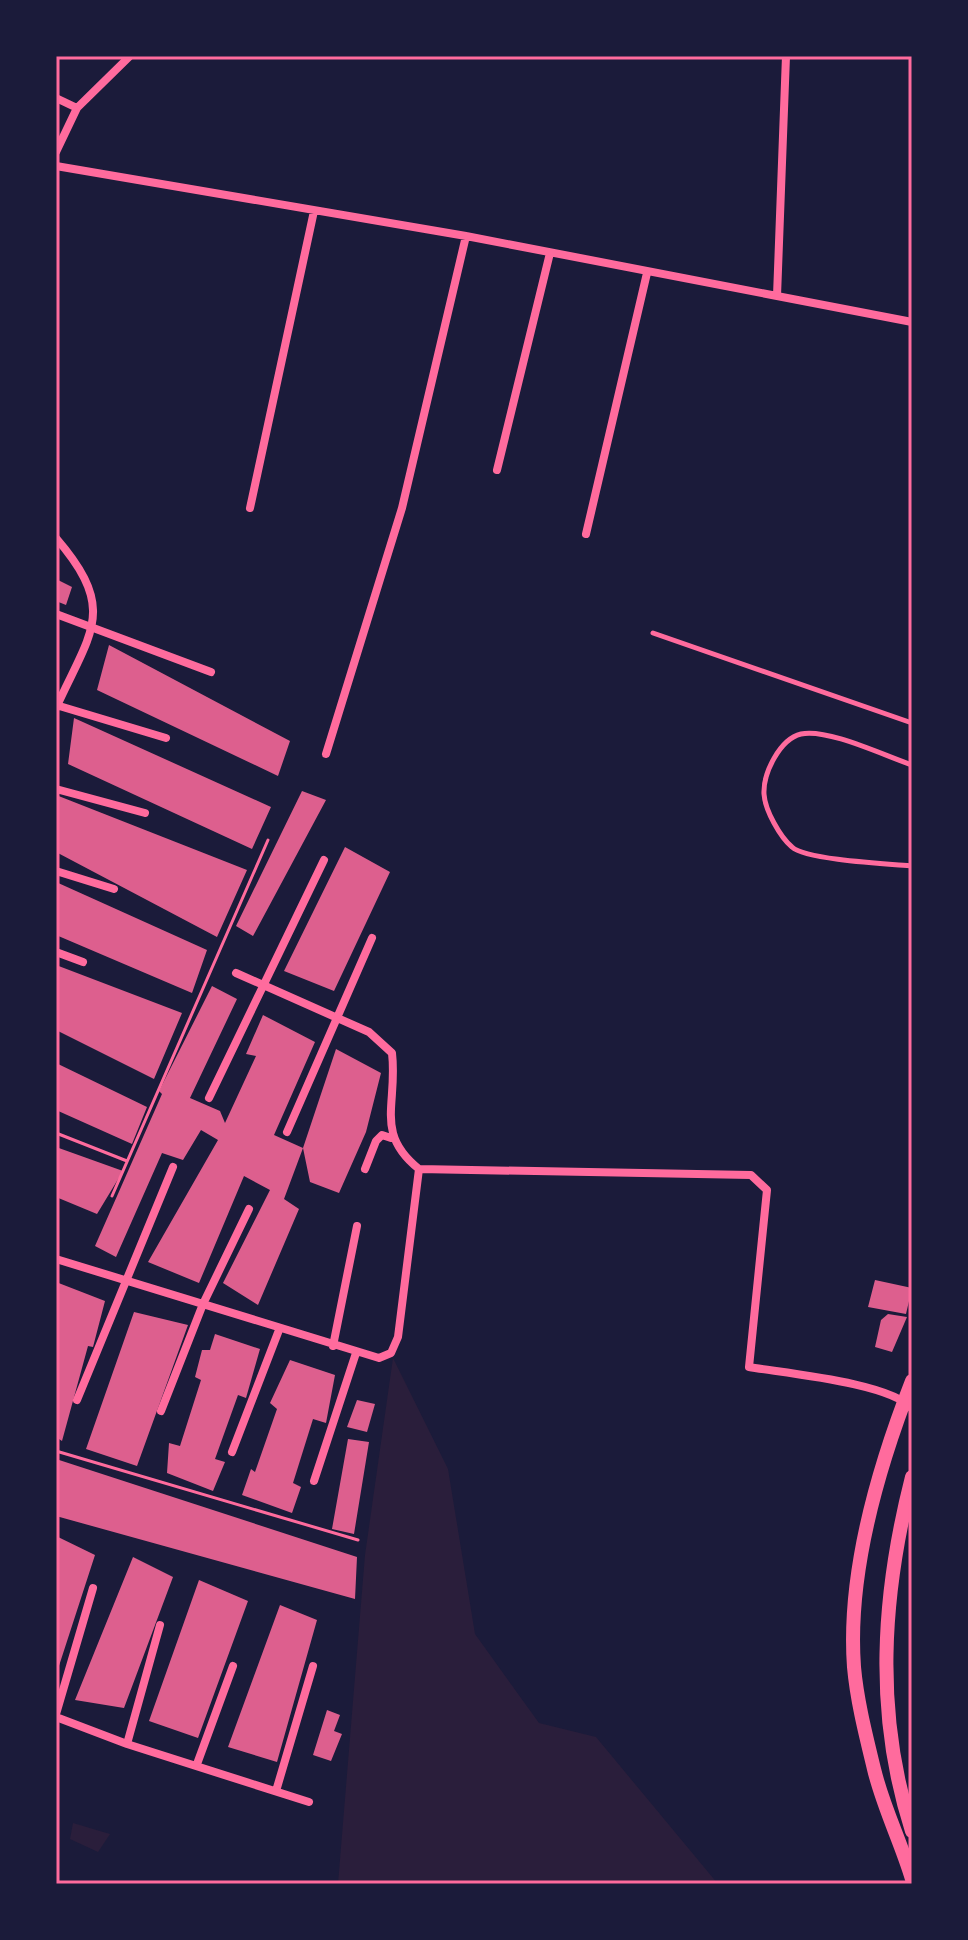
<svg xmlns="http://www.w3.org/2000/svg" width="968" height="1940" font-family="'Golos Text',sans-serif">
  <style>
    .green { fill: #2a1e3b }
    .building { fill: #dd5f8e }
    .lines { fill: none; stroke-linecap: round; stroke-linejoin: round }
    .path { stroke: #ff6b9d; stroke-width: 3 }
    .service { stroke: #ff6b9d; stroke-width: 5 }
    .minor { stroke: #ff6b9d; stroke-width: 8 }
    .primary { stroke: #ff6b9d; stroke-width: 14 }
    .neatline { fill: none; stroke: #ff6b9d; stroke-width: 3 }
  </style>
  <rect width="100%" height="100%" fill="#1b1b3a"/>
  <path class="green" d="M393,1358L448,1469L475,1634L539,1723L596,1737L718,1884H338L365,1555Z
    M73,1823L110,1834L98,1852L70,1839Z"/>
  <path class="building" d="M56,579L72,587L66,605L56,601Z
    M109,645L290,741L278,776L97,690Z
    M74,718L271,807L252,849L68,764Z
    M302,791L326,800L253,936L236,926Z
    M56,795L247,870L217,937L56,852Z
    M345,847L390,872L334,991L284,971Z
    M56,882L207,950L192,993L56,935Z
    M56,965L182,1013L154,1079L56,1030Z
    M212,986L237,999L190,1098L220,1111L225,1123L256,1056L246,1054L263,1015L315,1042L274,1135L303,1148L284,1199L299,1209L258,1305L223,1283L270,1190L244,1176L199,1283L148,1262L218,1140L201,1130L183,1160L162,1153L116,1257L95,1246L162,1094L159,1091Z
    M336,1049L381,1073L366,1132L339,1193L310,1182L303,1148Z
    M56,1063L147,1107L132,1144L56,1110Z
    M56,1147L123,1171L97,1214L56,1197Z
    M875,1280L912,1288L906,1314L868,1307Z
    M56,1282L105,1301L93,1347L88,1346L62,1441L56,1437Z
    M134,1312L188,1325L137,1466L86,1449Z
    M888,1314L907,1317L892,1352L875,1347L881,1320Z
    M215,1334L260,1349L246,1398L238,1395L215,1459L225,1462L213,1491L167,1473L169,1443L180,1446L201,1380L195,1377L202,1350H210Z
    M290,1360L335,1375L326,1423L313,1419L293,1483L301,1487L292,1513L242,1495L251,1469L255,1472L277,1409L270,1403Z
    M357,1400L375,1404L367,1432L347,1427Z
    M348,1439L369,1442L354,1534L332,1529Z
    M56,1459L357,1557L355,1599L56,1516Z
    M56,1536L95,1555L57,1672H56Z
    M133,1557L173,1577L124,1708L75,1700Z
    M199,1580L248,1601L198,1738L149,1721Z
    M280,1605L317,1620L277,1762L228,1747Z
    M327,1710L340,1715L334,1731L342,1734L331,1761L313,1755Z"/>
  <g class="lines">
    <path class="path" d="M56,1133L127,1161
      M112,1196L268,840
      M56,1451L358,1540"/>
    <path class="service" d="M653,633L912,723
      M912,765C885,756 827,728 801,734C780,739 763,773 764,794C765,810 780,837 792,847C806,860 889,864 912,866"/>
    <path class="minor" d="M56,98L77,108
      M56,152L77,108L130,56
      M56,166L466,236L912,322
      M777,296L786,56
      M497,470L550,253
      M250,508L314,211
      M586,534L647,273
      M56,538C118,610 91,631 56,708
      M56,614L211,672
      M56,705L166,738
      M326,754L402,508L466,236
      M56,789L145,813
      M56,871L114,889
      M56,952L83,962
      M236,973L369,1032L392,1053C398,1104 374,1133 419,1169L751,1175L767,1190L749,1367C784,1373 893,1383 912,1409
      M209,1098L324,860
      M287,1132L372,938
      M365,1169L376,1141L382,1135L391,1138
      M56,1259L379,1358L391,1353L398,1337L419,1169
      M333,1346L357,1226
      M77,1400L173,1167
      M161,1411L203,1304L249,1209
      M232,1452L279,1330
      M314,1481L356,1353
      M56,1714L93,1588
      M56,1717L127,1744L309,1802
      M127,1744L160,1625
      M197,1764L233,1666
      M276,1791L313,1666"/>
    <path class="primary" d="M912,1381C878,1468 847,1572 854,1667C857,1701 866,1736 874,1769C883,1807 901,1842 912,1879
      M912,1477C882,1595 874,1713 912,1831"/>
  </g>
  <rect width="968" height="1940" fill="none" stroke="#1b1b3a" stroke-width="116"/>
  <rect x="58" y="58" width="852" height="1824" class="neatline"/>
</svg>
